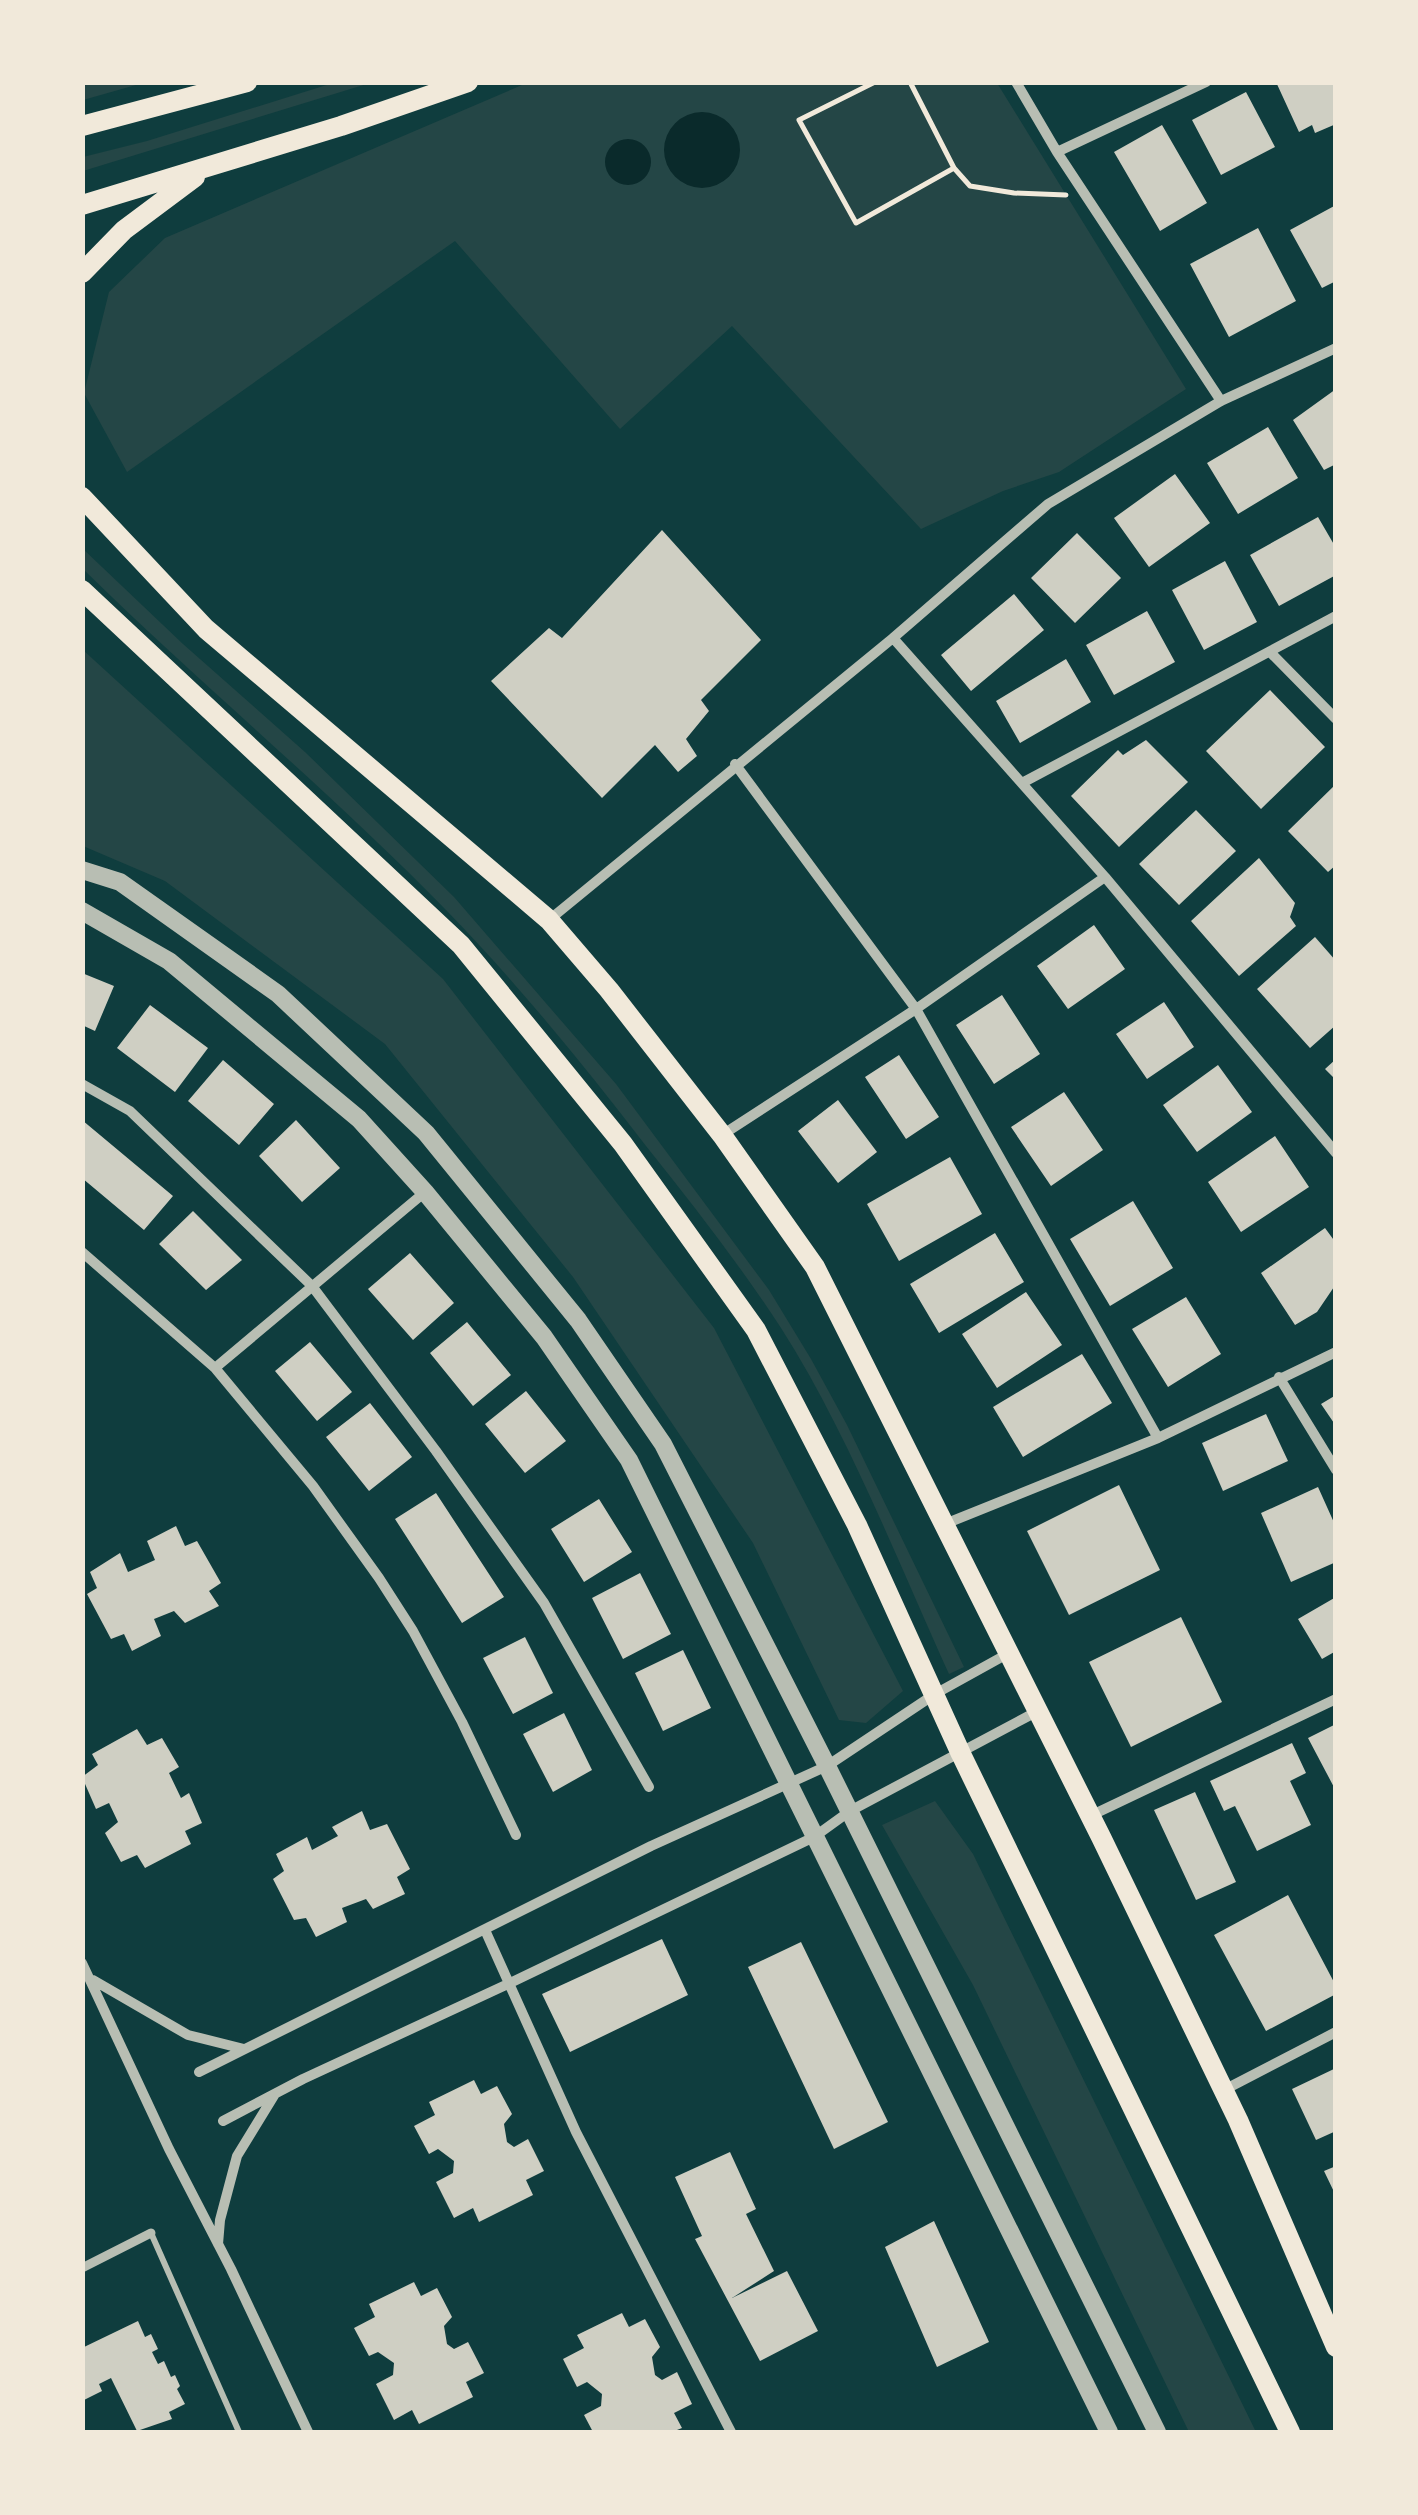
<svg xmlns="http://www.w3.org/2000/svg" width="1418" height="2515" font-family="Raleway,sans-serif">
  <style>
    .green { fill: #244646 }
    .water { fill: #0a2a2b }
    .building { fill: #cfcfc3 }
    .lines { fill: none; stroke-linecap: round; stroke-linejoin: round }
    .path { stroke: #f1e9da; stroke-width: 5 }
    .service { stroke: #b8beb3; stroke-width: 6 }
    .pedestrian { stroke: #b8beb3; stroke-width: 9 }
    .minor { stroke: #b8beb3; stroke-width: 10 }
    .tertiary { stroke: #b8beb3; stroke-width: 18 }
    .secondary { stroke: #f1e9da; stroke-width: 20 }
  </style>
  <rect width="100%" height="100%" fill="#0f3d3e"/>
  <path class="green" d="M529,82L997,83L1186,389L1059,472L1003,491L921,529L732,326L620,429L455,241L127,472L84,393L109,292L165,238Z
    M83,83L85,82L143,83L83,100Z
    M333,83H370L83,171V157L147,141Z
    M82,548L183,644L305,752L454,897L616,1084L769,1290L811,1359L847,1425L964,1667L949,1674C898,1562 847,1431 781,1328C740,1265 693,1205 646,1146C583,1064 518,984 446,910C330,791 201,685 83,569Z
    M83,650L443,979L714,1328L903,1691L866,1723L839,1720L753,1543L573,1277L385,1044L165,881L83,846Z
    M935,1801L973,1854L1256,2432H1189L973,1985L882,1825Z"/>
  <path class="water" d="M664 150a38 38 0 1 1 76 0a38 38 0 1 1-76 0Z
    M605 162a23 23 0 1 1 46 0a23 23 0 1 1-46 0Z"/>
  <path class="building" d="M1276,82H1336V124L1315,133L1312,125L1299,132Z
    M1246,92L1275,147L1221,175L1192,120Z
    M1162,125L1207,203L1160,231L1114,152Z
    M1336,205V281L1322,288L1290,230Z
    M1258,228L1296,301L1229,337L1190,264Z
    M1336,389V464L1324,470L1293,420Z
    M1268,427L1298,478L1238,514L1207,463Z
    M1175,474L1210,523L1149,567L1114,518Z
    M1318,517L1336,548V575L1279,606L1250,555Z
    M662,530L761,640L701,700L709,711L686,739L697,756L678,772L655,745L602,798L491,681L549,628L562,638Z
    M1077,533L1121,578L1075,623L1031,578Z
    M1225,561L1257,622L1204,650L1172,590Z
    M1014,594L1044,630L971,691L941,655Z
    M1147,611L1175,662L1114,695L1086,645Z
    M1066,659L1091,702L1020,743L996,701Z
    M1270,690L1325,747L1261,809L1206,751Z
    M1146,740L1188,782L1119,847L1071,796L1118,750L1123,755Z
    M1336,784V865L1328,872L1288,831Z
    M1196,810L1236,851L1179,905L1139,864Z
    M1259,858L1295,903L1290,917L1296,926L1239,976L1191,921Z
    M1094,925L1125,969L1068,1009L1037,966Z
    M1315,937L1336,961V1025L1310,1048L1257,989Z
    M82,973L114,986L95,1031L82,1025Z
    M1002,995L1040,1054L994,1084L956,1025Z
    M1164,1002L1194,1047L1147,1079L1116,1034Z
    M150,1005L208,1048L175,1092L117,1048Z
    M899,1055L939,1117L906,1139L865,1077Z
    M1336,1059V1080L1325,1069Z
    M223,1060L274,1104L239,1145L188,1101Z
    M1218,1065L1252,1112L1197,1152L1163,1105Z
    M1064,1092L1103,1150L1051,1186L1011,1127Z
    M838,1100L877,1152L838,1183L798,1131Z
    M82,1120L173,1196L144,1230L82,1178Z
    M296,1120L340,1168L302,1202L259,1156Z
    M1275,1136L1309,1187L1241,1232L1208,1182Z
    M950,1157L982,1214L899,1261L867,1204Z
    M1133,1201L1173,1268L1110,1306L1070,1239Z
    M193,1211L242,1260L206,1290L159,1244Z
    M1325,1228L1336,1243V1284L1317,1312L1295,1325L1261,1273Z
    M995,1233L1024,1282L939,1333L910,1284Z
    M410,1253L454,1303L413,1340L368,1289Z
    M1026,1292L1062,1345L997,1388L962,1334Z
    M1186,1297L1221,1354L1168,1387L1132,1329Z
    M467,1322L511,1375L473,1406L430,1353Z
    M310,1342L352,1392L317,1421L275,1371Z
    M1082,1354L1112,1403L1023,1457L993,1407Z
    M526,1391L566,1441L525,1473L485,1424Z
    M1336,1395V1426L1321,1404Z
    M370,1403L412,1457L369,1491L326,1437Z
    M1266,1414L1288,1461L1223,1491L1202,1443Z
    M1119,1485L1160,1570L1069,1615L1027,1531Z
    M1318,1487L1336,1527V1562L1291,1582L1261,1513Z
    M436,1493L504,1597L462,1623L395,1519Z
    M599,1499L632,1552L584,1582L551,1529Z
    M176,1526L185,1546L197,1541L221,1583L209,1591L219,1606L185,1623L174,1611L154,1619L161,1636L132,1651L124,1634L111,1639L87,1594L97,1588L90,1572L120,1553L128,1572L155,1560L147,1541Z
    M640,1573L671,1634L623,1659L592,1598Z
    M1336,1597V1651L1322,1659L1298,1619Z
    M1181,1617L1222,1702L1131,1747L1089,1662Z
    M525,1637L553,1693L513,1714L483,1658Z
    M683,1650L711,1708L663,1731L635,1673Z
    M564,1713L592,1770L553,1792L523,1734Z
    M1336,1724V1791L1308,1738Z
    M137,1729L147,1745L162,1738L179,1767L169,1773L181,1798L189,1793L202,1823L185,1831L191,1844L145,1868L137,1855L121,1862L105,1833L118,1822L109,1803L96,1809L82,1777L98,1765L92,1754Z
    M1292,1743L1306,1773L1290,1781L1311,1825L1257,1851L1235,1806L1224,1811L1210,1781Z
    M1195,1792L1236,1882L1196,1900L1154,1810Z
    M362,1811L370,1830L387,1824L410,1869L397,1877L405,1894L373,1909L366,1899L342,1908L347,1922L316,1937L306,1918L294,1920L273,1879L284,1871L276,1854L307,1837L312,1850L338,1836L332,1827Z
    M1288,1895L1336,1986V1994L1266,2031L1214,1935Z
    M662,1939L688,1995L570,2052L542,1994Z
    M801,1942L888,2122L834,2149L748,1967Z
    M1336,2068V2131L1316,2140L1292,2089Z
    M474,2080L481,2094L497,2086L512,2114L504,2124L507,2142L514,2147L528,2139L544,2171L526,2180L533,2195L479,2222L473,2208L454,2218L436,2182L453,2173L454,2161L438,2149L429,2154L414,2126L435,2115L429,2102Z
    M730,2152L756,2209L746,2214L774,2271L732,2298L787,2271L818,2331L760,2361L695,2239L702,2236L675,2177Z
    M1336,2166V2196L1324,2171Z
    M934,2221L989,2342L937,2367L885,2247Z
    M414,2282L421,2296L437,2288L452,2317L444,2326L447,2344L454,2349L468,2342L484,2373L466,2382L473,2397L419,2424L412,2410L394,2420L376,2384L393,2375L394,2363L378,2352L369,2356L354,2328L375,2317L369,2304Z
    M622,2313L629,2327L645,2319L660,2347L652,2357L655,2375L662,2380L677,2372L692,2404L674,2413L682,2428L672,2432H593L584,2415L601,2406L602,2394L587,2382L577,2387L563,2359L584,2348L577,2335Z
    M138,2321L145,2337L151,2334L158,2349L152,2352L158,2364L164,2361L171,2377L175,2375L180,2386L177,2389L185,2404L169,2412L172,2419L137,2431L111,2378L99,2384L102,2391L82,2401V2348Z"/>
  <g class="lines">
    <path class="path" d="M875,82L799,120L856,223L954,168
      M910,82L954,168L970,186L1014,193L1066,195"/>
    <path class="service" d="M151,2233L239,2432"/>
    <path class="pedestrian" d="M82,2268L151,2233"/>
    <path class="minor" d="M1016,82L1057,152L1221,401
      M1057,152L1206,82
      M893,638L1105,877L1336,1153
      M1270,652L1336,719
      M735,764L916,1009L1158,1438
      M1022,783L1336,616
      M549,920L893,638L1048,504L1221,401L1336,348
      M82,1084L130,1111L312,1286L436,1451L544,1603L649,1787
      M722,1135L916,1009L1105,877
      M82,1252L215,1368L313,1486L379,1578L413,1631L462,1722L516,1835
      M215,1368L425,1192
      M1279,1377L1336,1470
      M945,1524L1158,1438L1336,1352
      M1090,1816L1336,1699
      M485,1930L576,2132L731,2432
      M82,1963L169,2149L231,2269L308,2432
      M93,1980L188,2035L244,2049
      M199,2072L651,1846L827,1766L935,1694L1009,1653
      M1224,2090L1336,2032
      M223,2121L303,2079L508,1984L814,1837L850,1811L1038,1711
      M218,2244L220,2220L237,2156L275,2094"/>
    <path class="tertiary" d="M82,870L120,882L278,994L426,1133L578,1320L663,1444L827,1766L1157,2432
      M82,911L169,961L359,1119L425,1192L544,1337L629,1460L1109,2432"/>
    <path class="secondary" d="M82,126L247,82
      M82,205L341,126L468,82
      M82,273L124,230L195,177
      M82,497L206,629L549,920L609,990L722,1135L815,1267L1101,1837L1238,2120L1336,2347
      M82,590L461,945L623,1144L756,1330L857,1525L961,1754L1290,2432"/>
  </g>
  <rect width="1418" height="2515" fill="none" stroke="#f1e9da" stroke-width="170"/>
</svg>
